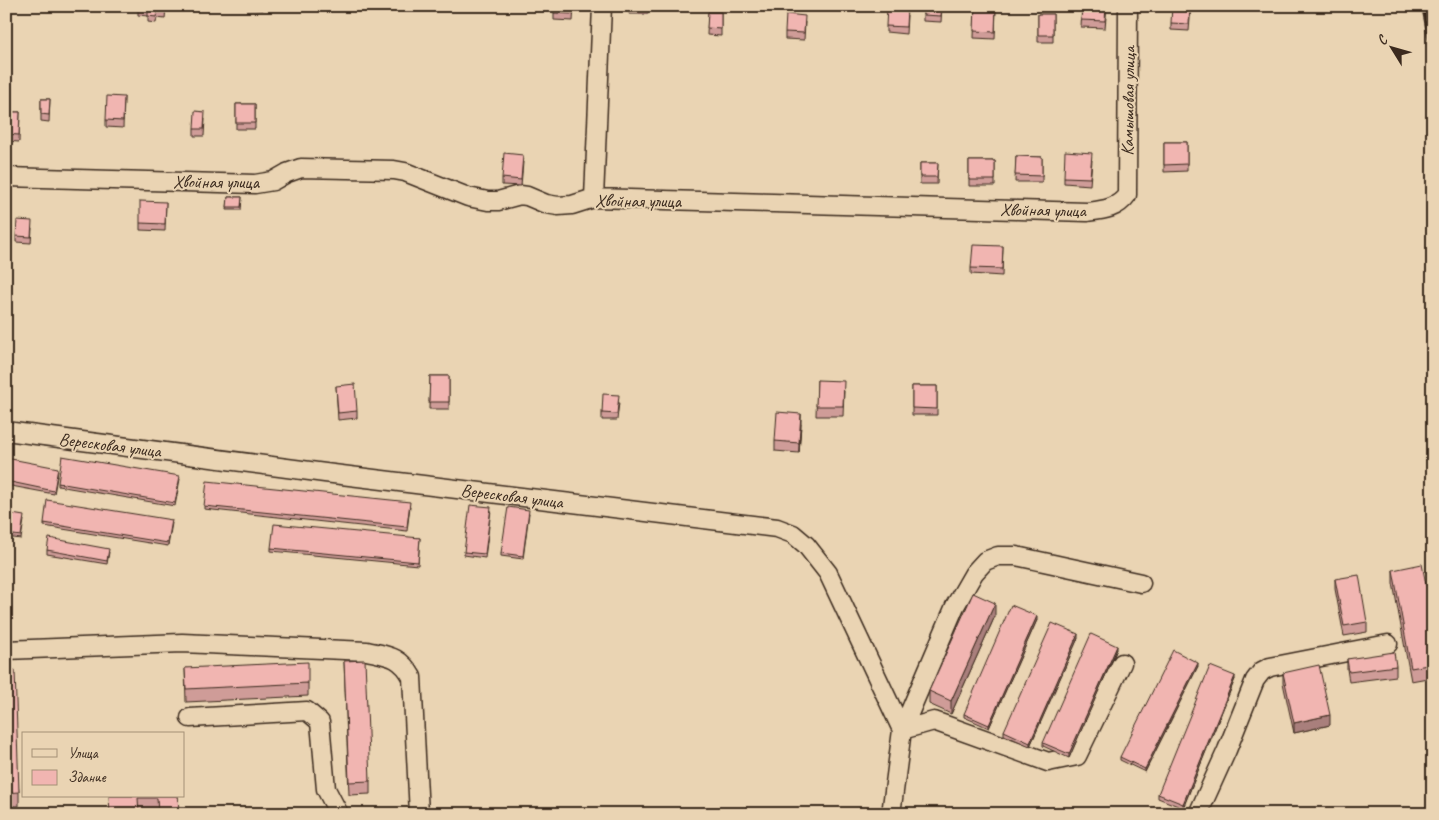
<svg xmlns="http://www.w3.org/2000/svg" width="1439" height="820" font-family="Caveat,sans-serif">
  <style>
    .lines { fill: none; stroke-linecap: round; stroke-linejoin: round }
    .minor-casing { stroke: #3b2a1e; stroke-width: 21 }
    .minor { stroke: #ead4b3; stroke-width: 18 }
    .rail { stroke: #3b2a1e; stroke-width: 4 }
    .wall { fill: #cf9c98; stroke: #3b2a1e }
    .shaded-wall { fill: #a97f7c; stroke: #3b2a1e }
    .building { fill: #f1b5b1; stroke: #3b2a1e }
    .labels { text-anchor: middle; stroke-width: 4; stroke-linejoin: round; paint-order: stroke }
    .street-label { font-size: 18px; fill: #3b2a1e; stroke: #ead4b3 }
  </style>
  <rect width="100%" height="100%" fill="#ead4b3"/>
  <filter id="ink" filterUnits="userSpaceOnUse"><feTurbulence type="fractalNoise" baseFrequency=".02" numOctaves="2"/><feDisplacementMap in="SourceGraphic" scale="10" xChannelSelector="R" yChannelSelector="G"/><feConvolveMatrix kernelMatrix="1 2 1 2 8 2 1 2 1" color-interpolation-filters="sRGB"/></filter>
  <g filter="url(#ink)">
    <g class="lines">
      <defs>
        <path id="minor" d="M6,177L255,184L273,181L287,173L301,168L394,170L405,172L468,197L488,201H498L520,195L527,196L546,204L558,206L572,205L594,198L1087,212C1103,210 1117,209 1127,195L1128,6
          M594,198L602,6
          M6,431L325,473L777,528L793,534L806,545L828,573L902,730
          M6,650L182,643L367,651C389,656 400,656 412,677L419,814
          M190,718L307,711L320,722L326,789L339,814
          M902,730L934,721L1048,762L1077,756L1122,663
          M891,814L902,730L955,606L974,573L985,561L998,556H1016L1141,583
          M1198,814L1227,750L1255,680L1262,671L1270,667L1388,644"/>
      </defs>
      <use href="#minor" class="minor-casing"/>
      <use href="#minor" class="minor"/>
      <path class="rail" d="M1423,6L1433,58"/>
    </g>
    <path class="wall" d="M138,6H166L165,19L157,18L156,23L148,22V16L138,15Z
      M247,6H263V10L247,9Z
      M554,6H574L573,21L554,20Z
      M629,6H648V14H629Z
      M923,6H942L941,22L923,21Z
      M975,6H996L995,39L974,38Z
      M1082,6H1107L1105,28L1081,27Z
      M1191,6L1189,31L1171,30V23Z
      M708,12H721V36L707,35Z
      M1038,14H1053V42H1038Z
      M907,15L906,34L886,32V26Z
      M805,22L804,40L785,39V32Z
      M124,97L123,128L106,127V120Z
      M41,99H50L49,122L41,121Z
      M236,104H255V129H236Z
      M6,112H20L19,142L6,141Z
      M205,119L204,136H194V129Z
      M1164,142H1187V171L1164,172Z
      M1016,156L1042,157V182H1015Z
      M1092,160L1090,185L1064,183V177Z
      M969,161H995V186H969Z
      M523,162L521,186L502,185V178Z
      M920,163H938L937,184H920Z
      M228,197H242L241,210H227Z
      M166,202L165,231L140,230V223Z
      M32,228L31,243L16,242V236Z
      M1003,246L1002,276L971,274V268Z
      M430,376H449V409H429Z
      M817,380L844,391L843,416H816Z
      M336,386L357,411V418L338,420Z
      M912,386H937V415H912Z
      M619,402L617,420H602V413Z
      M801,424L799,453L775,451V441Z
      M6,458L58,471L54,494L6,485Z
      M180,479L175,506L58,486V483Z
      M204,506H410L407,531L204,509Z
      M491,510L485,558L464,555V552Z
      M6,513L24,520L21,539L6,537Z
      M529,513L523,559L501,556V553Z
      M44,523H172L168,546L44,526Z
      M420,538L418,565L271,551V548Z
      M47,550L109,552L107,564L47,554Z
      M1393,570L1433,620V677L1411,681L1393,583Z
      M1335,579L1367,622V632L1344,636L1335,589Z
      M995,616L951,714L929,704V691Z
      M1037,620L989,728L964,717V714Z
      M1078,638L1030,746L1004,735V731Z
      M1117,649L1069,758L1043,746V743Z
      M1347,659L1396,666V676L1349,682L1347,669Z
      M344,661L370,781V794L349,795Z
      M1198,666L1145,772L1120,760V757Z
      M185,668L308,683V696L186,702Z
      M6,671L19,792V806H6Z
      M1283,673L1330,725L1294,733L1283,683Z
      M1235,679L1183,808L1158,798V794Z
      M109,796H178L179,814H157V811H139Z"/>
    <path class="shaded-wall" d="M801,414V424L799,453V443Z
      M995,603V616L951,714V701Z
      M1037,616V620L989,728V725Z
      M1078,634V638L1030,746V743Z
      M1117,646V649L1069,758V754Z
      M1198,663V666L1145,772V769Z
      M1235,676V679L1183,808V804Z
      M1330,715V725L1294,733V723Z"/>
    <path class="building" d="M138,6H166L165,12H157L156,17L148,16V9L138,8Z
      M554,6H573V14L554,13Z
      M629,6H648V7H629Z
      M923,6H942L941,16L923,15Z
      M975,6H996L995,32L974,31Z
      M1082,6H1106L1105,21L1081,20Z
      M1172,6H1190L1189,24L1171,23Z
      M887,7L907,8L906,27L886,26Z
      M708,12H721V29L707,28Z
      M786,14L805,16L804,33L785,32Z
      M1038,14H1053V35H1038Z
      M107,96L124,97L123,121L106,120Z
      M41,99H50L49,115L41,114Z
      M236,104H255V123H236Z
      M195,111L205,112L204,129H194Z
      M6,112H20L19,135L6,134Z
      M1164,142H1187V164L1164,165Z
      M1065,151L1092,153L1090,178L1064,177Z
      M504,153L523,155L521,180L502,178Z
      M1016,156L1042,157V176L1015,175Z
      M969,161H995V180H969Z
      M920,163H938L937,177H920Z
      M228,197H242L241,207H227Z
      M140,201L166,202L165,224L140,223Z
      M17,220L32,221L31,237L16,236Z
      M973,245L1003,246L1002,269L971,268Z
      M430,376H449V402H429Z
      M817,380L844,381L843,406H816Z
      M355,384L357,411L338,413L336,386Z
      M912,386H937V409L912,408Z
      M603,394L619,395L617,414L602,413Z
      M777,412L801,414L799,443L775,441Z
      M62,456L180,476L175,503L58,483Z
      M6,458L58,468L54,491L6,481Z
      M207,481L410,502L407,527L204,506Z
      M47,500L172,520L168,543L44,523Z
      M470,505L491,507L485,554L464,552Z
      M508,507L529,510L523,556L501,553Z
      M6,513L24,516L21,536L6,534Z
      M274,524L420,538L418,562L271,548Z
      M49,538L109,549L107,561L47,550Z
      M1422,564L1433,620V664L1411,668L1393,570Z
      M1359,575L1367,622L1344,626L1335,579Z
      M973,593L995,603L951,701L929,691Z
      M1011,605L1037,616L989,725L964,714Z
      M1052,623L1078,634L1030,743L1004,731Z
      M1091,634L1117,646L1069,754L1043,743Z
      M1173,650L1198,663L1145,769L1120,757Z
      M1394,652L1396,666L1349,672L1347,659Z
      M365,660L370,781L349,782L344,661Z
      M308,662V683L186,689L185,668Z
      M1319,665L1330,715L1294,723L1283,673Z
      M1210,666L1235,676L1183,804L1158,794Z
      M15,670L19,792L6,793V671Z
      M109,796H178L179,813H158L157,798H138L139,814H110Z
      M394,812V814H374V813Z"/>
  </g>
  <g class="labels">
    <g class="street-label">
      <text transform="translate(1128 101) rotate(-89)" y="6">Камышовая улица</text>
      <text x="216" y="188">Хвойная улица</text>
      <text x="638" y="207">Хвойная улица</text>
      <text transform="translate(1043 210) rotate(1)" y="6">Хвойная улица</text>
      <text transform="translate(110 445) rotate(7)" y="6">Вересковая улица</text>
      <text transform="translate(512 496) rotate(7)" y="6">Вересковая улица</text>
    </g>
  </g>
  <rect width="1439" height="820" fill="none" stroke="#ead4b3" stroke-width="25"/>
  <rect x="12" y="12" width="1414" height="795" fill="none" stroke="#3b2a1e" stroke-width="2" filter="url(#ink)"/>
  <rect x="22" y="732" width="162" height="65" fill="#ead4b3" stroke="#a49077"/>
  <rect x="32" y="749" width="25" height="8" fill="#ead4b3" stroke="#a49077"/>
  <text x="68" y="758" font-size="15" fill="#3b2a1e">Улица</text>
  <rect x="32" y="770" width="25" height="15" fill="#f1b5b1" stroke="#a49077"/>
  <text x="68" y="782" font-size="15" fill="#3b2a1e">Здание</text>
  <g transform="translate(1392 48) rotate(307)" stroke="#ead4b3" stroke-width="4" paint-order="stroke">
  <path d="M0-4L9 19L0 12L-9 19Z" fill="#3b2a1e"/>
  <text y="-8" font-size="14" font-weight="bold" text-anchor="middle" fill="#3b2a1e">С</text>
  </g>
</svg>
